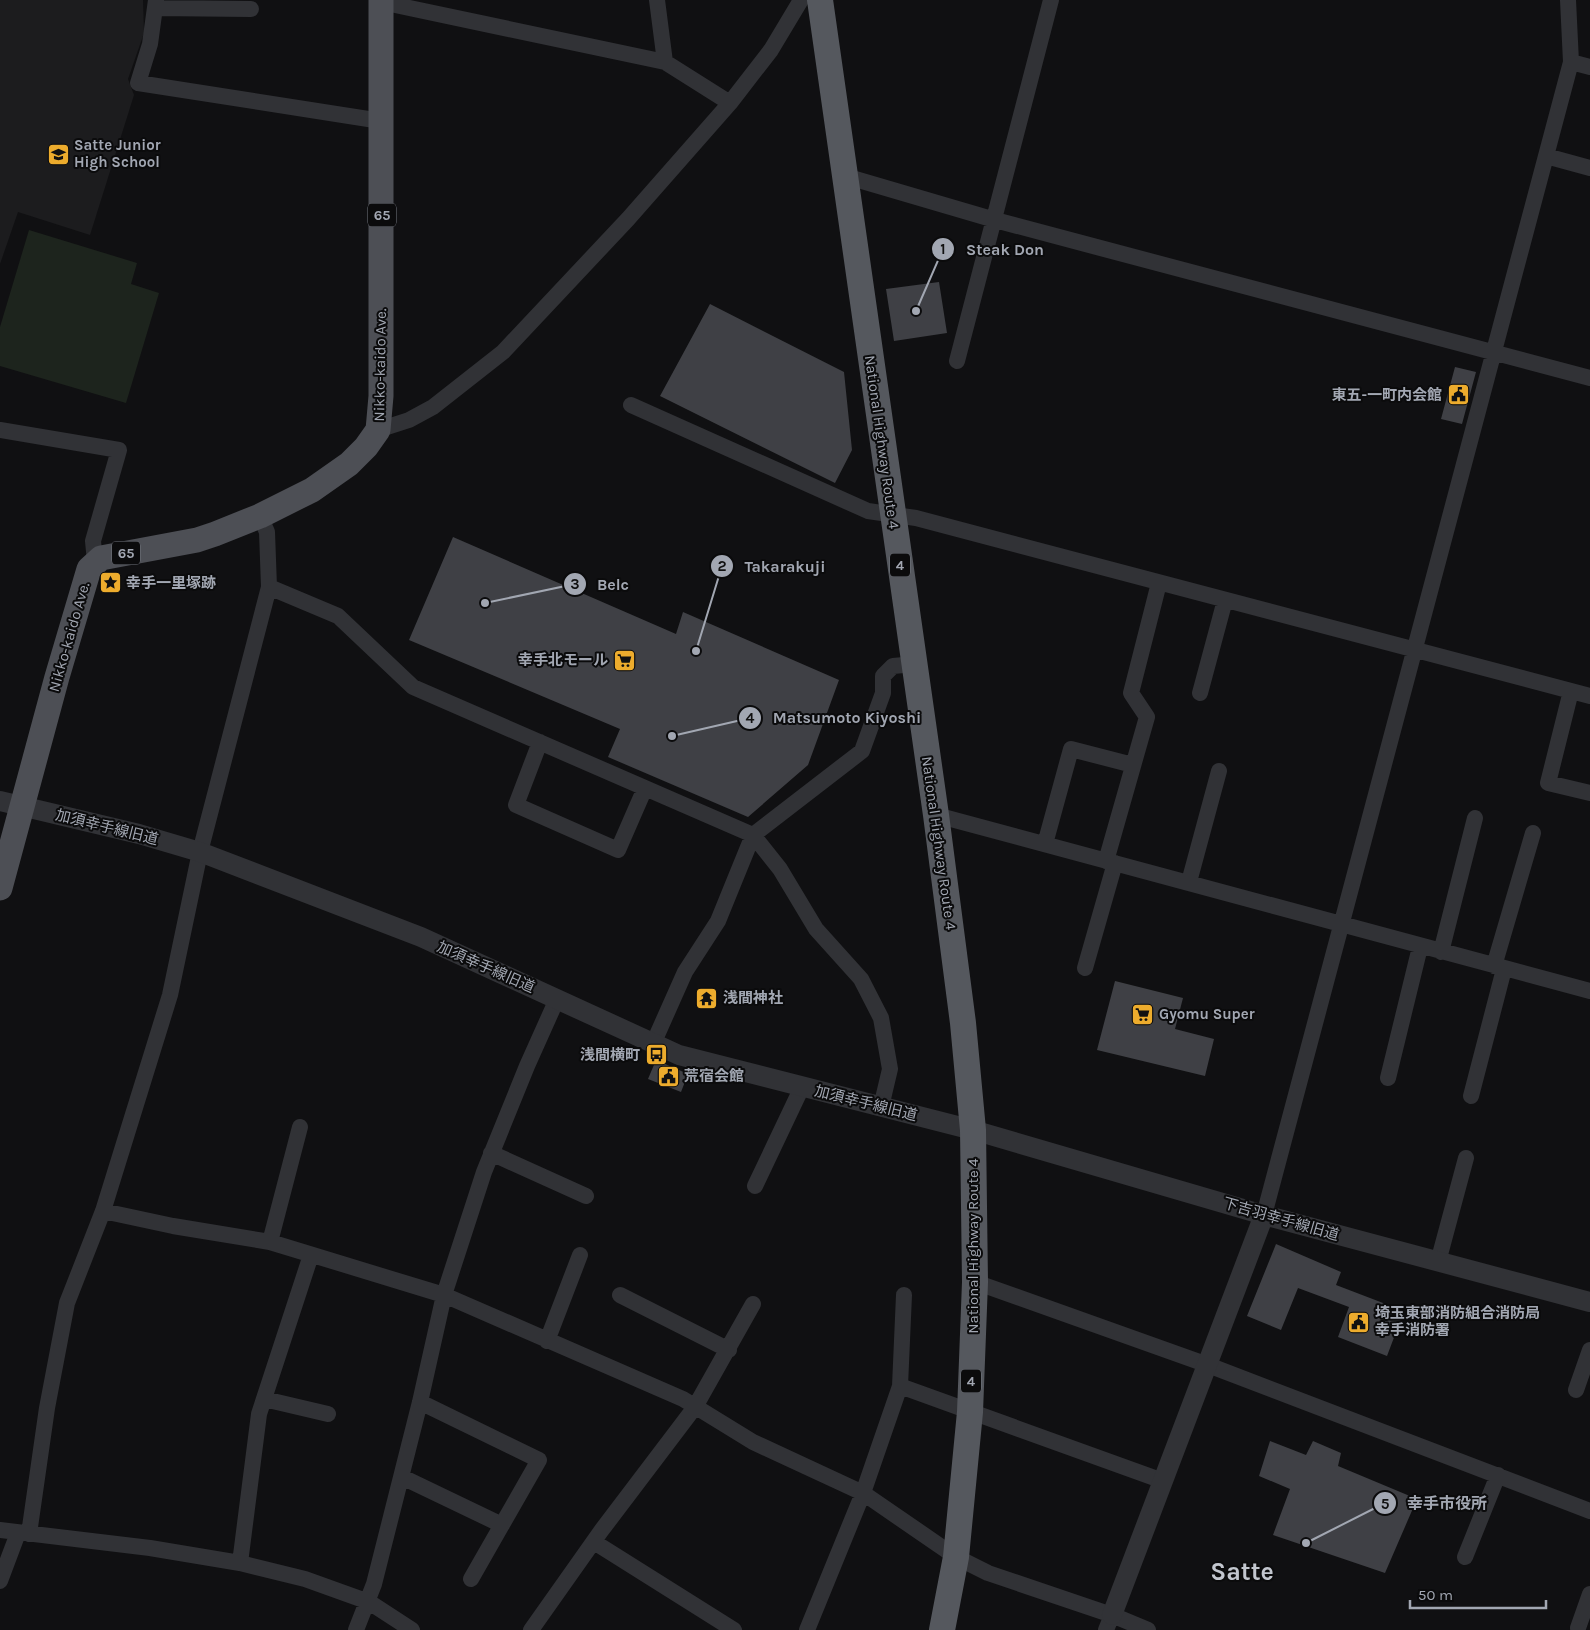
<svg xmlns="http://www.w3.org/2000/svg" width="1590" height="1630" font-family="Karla,'Noto Sans JP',sans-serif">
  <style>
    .built { fill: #1c1c1e }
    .green { fill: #1d241d }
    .building { fill: #3f4045 }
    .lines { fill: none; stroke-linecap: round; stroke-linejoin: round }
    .minor { stroke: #313236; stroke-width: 16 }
    .tertiary { stroke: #313236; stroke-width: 20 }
    .primary { stroke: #4d4f55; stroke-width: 25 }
    .trunk { stroke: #55585e; stroke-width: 26 }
    .labels { text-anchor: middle; stroke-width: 4; stroke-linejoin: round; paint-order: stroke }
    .shield { fill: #0b0b0c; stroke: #757880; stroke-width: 1 }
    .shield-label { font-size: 14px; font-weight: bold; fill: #a2a7b2 }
    .poi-label { font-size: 15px; font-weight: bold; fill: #a2a7b2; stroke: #0b0b0c; text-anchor: start }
    .street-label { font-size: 15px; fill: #a2a7b2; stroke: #0b0b0c }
    .town-label { font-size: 25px; font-weight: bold; fill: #c2c6ce; stroke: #0b0b0c }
    .leader { fill: none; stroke: #a2a7b2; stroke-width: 2 }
    .callout-dot { fill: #a2a7b2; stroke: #0b0b0c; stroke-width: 2 }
    .mark-label { font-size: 15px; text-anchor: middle; font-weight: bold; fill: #111 }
    .callout-label { font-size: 16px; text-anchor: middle; font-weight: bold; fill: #a2a7b2; stroke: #0b0b0c; stroke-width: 4; stroke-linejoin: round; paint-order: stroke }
  </style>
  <rect width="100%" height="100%" fill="#101012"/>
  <path class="built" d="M0,0H143L144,33L128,79L134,95L90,235L18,212L0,264Z"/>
  <path class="green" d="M29,230L137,263L131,284L159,293L126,403L0,366V327Z"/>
  <path class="building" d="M939,282L947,333L894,341L886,289Z
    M710,304L844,372L852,450L835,483L660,396Z
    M1455,367L1476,372L1462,424L1441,419Z
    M453,537L676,634L683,612L839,680L808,765L748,817L608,757L620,729L409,640Z
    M1115,981L1183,998L1175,1029L1214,1039L1205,1076L1097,1050Z
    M656,1060L688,1074L681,1092L648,1079Z
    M1276,1244L1341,1272L1336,1285L1404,1311L1387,1356L1338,1337L1349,1307L1298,1288L1281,1330L1247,1316Z
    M1270,1441L1306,1455L1313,1441L1341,1453L1338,1466L1417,1499L1385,1573L1273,1535L1290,1489L1259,1476Z"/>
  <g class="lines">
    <path class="minor" d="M156,0L150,44L138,83L381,121
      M657,0L665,62L730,103
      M381,2L665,62
      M155,8L251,9
      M1571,62L1590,67
      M1546,156L1590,168
      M845,176L995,220L1590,378
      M957,361L1051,0
      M631,405L868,511L916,518L1590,696
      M0,430L119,450L93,541L95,562
      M378,430L409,420L433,407L503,352L628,219L730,103L771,50L801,0
      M269,587L338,616L413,687L753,835L780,869L816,929L861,979L881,1018L890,1069L881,1107
      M1571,691L1548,783L1590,793
      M1200,693L1225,600
      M540,742L516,805L618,850L645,788
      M936,815L1590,991
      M1045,844L1071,749L1133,765
      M1106,861L1147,717L1131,693L1159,583
      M1189,882L1219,771
      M1441,952L1475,818
      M1494,966L1533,833
      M1085,968L1115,863
      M653,1044L685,972L718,921L753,835L862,751L883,693V676L893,666L915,664
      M1388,1078L1420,947
      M1471,1096L1504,969
      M491,1153L586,1196
      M755,1186L802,1087
      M103,1211L173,1226L270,1242L444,1295L683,1399L753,1442L863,1493L956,1557L988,1573L1112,1615L1148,1630
      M1264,1215L1571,62L1568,0
      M270,1242L300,1127
      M1438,1262L1466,1158
      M975,1282L1208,1365L1590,1511
      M620,1295L729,1350
      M547,1341L580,1255
      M900,1386L1163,1481
      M1576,1390L1590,1350
      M264,1399L328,1414
      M420,1402L539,1460L471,1579
      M402,1477L502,1525
      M0,1530L150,1548L240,1563L305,1579L369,1602L412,1630
      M29,1534L47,1408L67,1303L103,1211L170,995L200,852L269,587L267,532L260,516
      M594,1542L734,1630
      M1465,1557L1498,1475
      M240,1563L259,1414L311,1255
      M0,1581L18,1533
      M1578,1628L1590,1594
      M356,1630L374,1584L420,1402L444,1295L484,1172L527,1066L557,999
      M531,1630L601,1531L695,1407L753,1304
      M807,1630L863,1493L900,1386L904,1295
      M1106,1630L1112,1615"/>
    <path class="tertiary" d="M0,801L139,834L200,852L421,937L679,1055L973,1130L1264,1215L1590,1302
      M1112,1615L1264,1215"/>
    <path class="primary" d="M0,888L57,677L89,569L101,558L197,540L215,534L260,516L312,490L349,464L366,447L378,430L381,396V0"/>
    <path class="trunk" d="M820,0L936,815L963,1023L973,1130L975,1282L970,1412L956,1557L942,1630"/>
  </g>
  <defs>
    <symbol id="school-square" viewBox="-11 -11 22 22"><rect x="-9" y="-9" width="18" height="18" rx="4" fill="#edac2d" stroke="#0b0b0c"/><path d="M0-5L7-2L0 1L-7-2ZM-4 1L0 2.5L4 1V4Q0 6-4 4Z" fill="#111"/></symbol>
    <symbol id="civic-square" viewBox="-11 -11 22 22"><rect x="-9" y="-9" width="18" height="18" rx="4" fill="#edac2d" stroke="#0b0b0c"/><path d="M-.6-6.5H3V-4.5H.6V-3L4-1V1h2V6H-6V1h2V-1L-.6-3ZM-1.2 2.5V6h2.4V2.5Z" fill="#111"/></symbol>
    <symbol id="sight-square" viewBox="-11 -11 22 22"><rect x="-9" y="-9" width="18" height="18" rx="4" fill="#edac2d" stroke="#0b0b0c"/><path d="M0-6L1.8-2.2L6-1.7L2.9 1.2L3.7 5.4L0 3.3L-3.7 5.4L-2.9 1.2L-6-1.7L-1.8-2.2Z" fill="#111"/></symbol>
    <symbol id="supermarket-square" viewBox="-11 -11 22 22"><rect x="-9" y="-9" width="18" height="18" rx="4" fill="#edac2d" stroke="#0b0b0c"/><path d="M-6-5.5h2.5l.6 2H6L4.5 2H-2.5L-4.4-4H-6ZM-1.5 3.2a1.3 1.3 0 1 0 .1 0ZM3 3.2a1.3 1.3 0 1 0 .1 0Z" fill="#111"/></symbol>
    <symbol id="temple-square" viewBox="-11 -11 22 22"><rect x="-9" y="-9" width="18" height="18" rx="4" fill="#edac2d" stroke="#0b0b0c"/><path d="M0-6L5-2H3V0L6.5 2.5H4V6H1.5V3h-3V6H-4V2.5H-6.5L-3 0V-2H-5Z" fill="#111"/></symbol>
    <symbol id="bus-square" viewBox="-11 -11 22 22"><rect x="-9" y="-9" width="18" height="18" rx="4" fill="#edac2d" stroke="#0b0b0c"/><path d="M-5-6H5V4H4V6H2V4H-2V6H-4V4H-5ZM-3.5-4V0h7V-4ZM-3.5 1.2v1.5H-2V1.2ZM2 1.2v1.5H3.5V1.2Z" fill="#111"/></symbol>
  </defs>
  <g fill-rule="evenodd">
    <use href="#school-square" x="46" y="142" width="25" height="25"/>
    <use href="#civic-square" x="1446" y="382" width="25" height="25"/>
    <use href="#sight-square" x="98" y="570" width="25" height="25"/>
    <use href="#supermarket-square" x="612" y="648" width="25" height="25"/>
    <use href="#temple-square" x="694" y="986" width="25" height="25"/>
    <use href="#supermarket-square" x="1130" y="1002" width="25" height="25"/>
    <use href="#bus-square" x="644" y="1042" width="25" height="25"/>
    <use href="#civic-square" x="656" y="1064" width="25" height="25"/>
    <use href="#civic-square" x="1346" y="1310" width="25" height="25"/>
  </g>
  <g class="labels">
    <g class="shield">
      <rect x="368" y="203.5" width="28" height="23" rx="4"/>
      <rect x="112" y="541.5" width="28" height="23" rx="4"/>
      <rect x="890" y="553.5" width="20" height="23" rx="4"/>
      <rect x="961" y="1369.5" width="20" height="23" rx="4"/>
    </g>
    <g class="shield-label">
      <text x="382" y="220">65</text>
      <text x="126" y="558">65</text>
      <text x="900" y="570">4</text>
      <text x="971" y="1386">4</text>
    </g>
    <g class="poi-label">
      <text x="74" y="150">Satte Junior<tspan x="74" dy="17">High School</tspan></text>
      <text x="1442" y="400" text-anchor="end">東五-一町内会館</text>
      <text x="126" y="588">幸手一里塚跡</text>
      <text x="608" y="665" text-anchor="end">幸手北モール</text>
      <text x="723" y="1003">浅間神社</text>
      <text x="1159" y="1019">Gyomu Super</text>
      <text x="640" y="1060" text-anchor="end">浅間横町</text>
      <text x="684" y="1081">荒宿会館</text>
      <text x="1375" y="1318">埼玉東部消防組合消防局<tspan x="1375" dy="17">幸手消防署</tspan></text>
    </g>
    <g class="street-label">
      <text transform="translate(380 365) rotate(-89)" y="5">Nikko-kaido Ave.</text>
      <text transform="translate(882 442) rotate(82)" y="5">National Highway Route 4</text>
      <text transform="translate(69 637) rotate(-74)" y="5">Nikko-kaido Ave.</text>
      <text transform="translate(107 827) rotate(14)" y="5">加須幸手線旧道</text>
      <text transform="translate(939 843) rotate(82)" y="5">National Highway Route 4</text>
      <text transform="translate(486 967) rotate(24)" y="5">加須幸手線旧道</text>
      <text transform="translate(866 1103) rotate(14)" y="5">加須幸手線旧道</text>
      <text transform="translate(1281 1219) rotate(16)" y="5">下吉羽幸手線旧道</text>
      <text transform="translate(973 1246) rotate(-90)" y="5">National Highway Route 4</text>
    </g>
    <g class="town-label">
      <text x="1242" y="1580">Satte</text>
    </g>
  </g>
  <path class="leader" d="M916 311L943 249M696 651L722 566M485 603L575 584M672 736L750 718M1306 1543L1385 1503"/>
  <g class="callout-dot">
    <circle cx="916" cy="311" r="5"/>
    <circle cx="696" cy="651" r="5"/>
    <circle cx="485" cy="603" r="5"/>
    <circle cx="672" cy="736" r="5"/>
    <circle cx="1306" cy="1543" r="5"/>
    <circle cx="943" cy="249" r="12"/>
    <circle cx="722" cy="566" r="12"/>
    <circle cx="575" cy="584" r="12"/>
    <circle cx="750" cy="718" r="12"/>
    <circle cx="1385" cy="1503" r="12"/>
  </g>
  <g class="mark-label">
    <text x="943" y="254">1</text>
    <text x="722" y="571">2</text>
    <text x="575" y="589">3</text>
    <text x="750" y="723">4</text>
    <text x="1385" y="1509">5</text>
  </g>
  <g class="callout-label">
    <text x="1005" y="255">Steak Don</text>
    <text x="785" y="572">Takarakuji</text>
    <text x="613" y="590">Belc</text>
    <text x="847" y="723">Matsumoto Kiyoshi</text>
    <text x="1447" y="1509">幸手市役所</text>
  </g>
  <path d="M1410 1600v8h136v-8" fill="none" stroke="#a2a7b2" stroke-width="2.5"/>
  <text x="1418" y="1600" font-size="15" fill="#a2a7b2" stroke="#0b0b0c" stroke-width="4" paint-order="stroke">50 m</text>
</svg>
